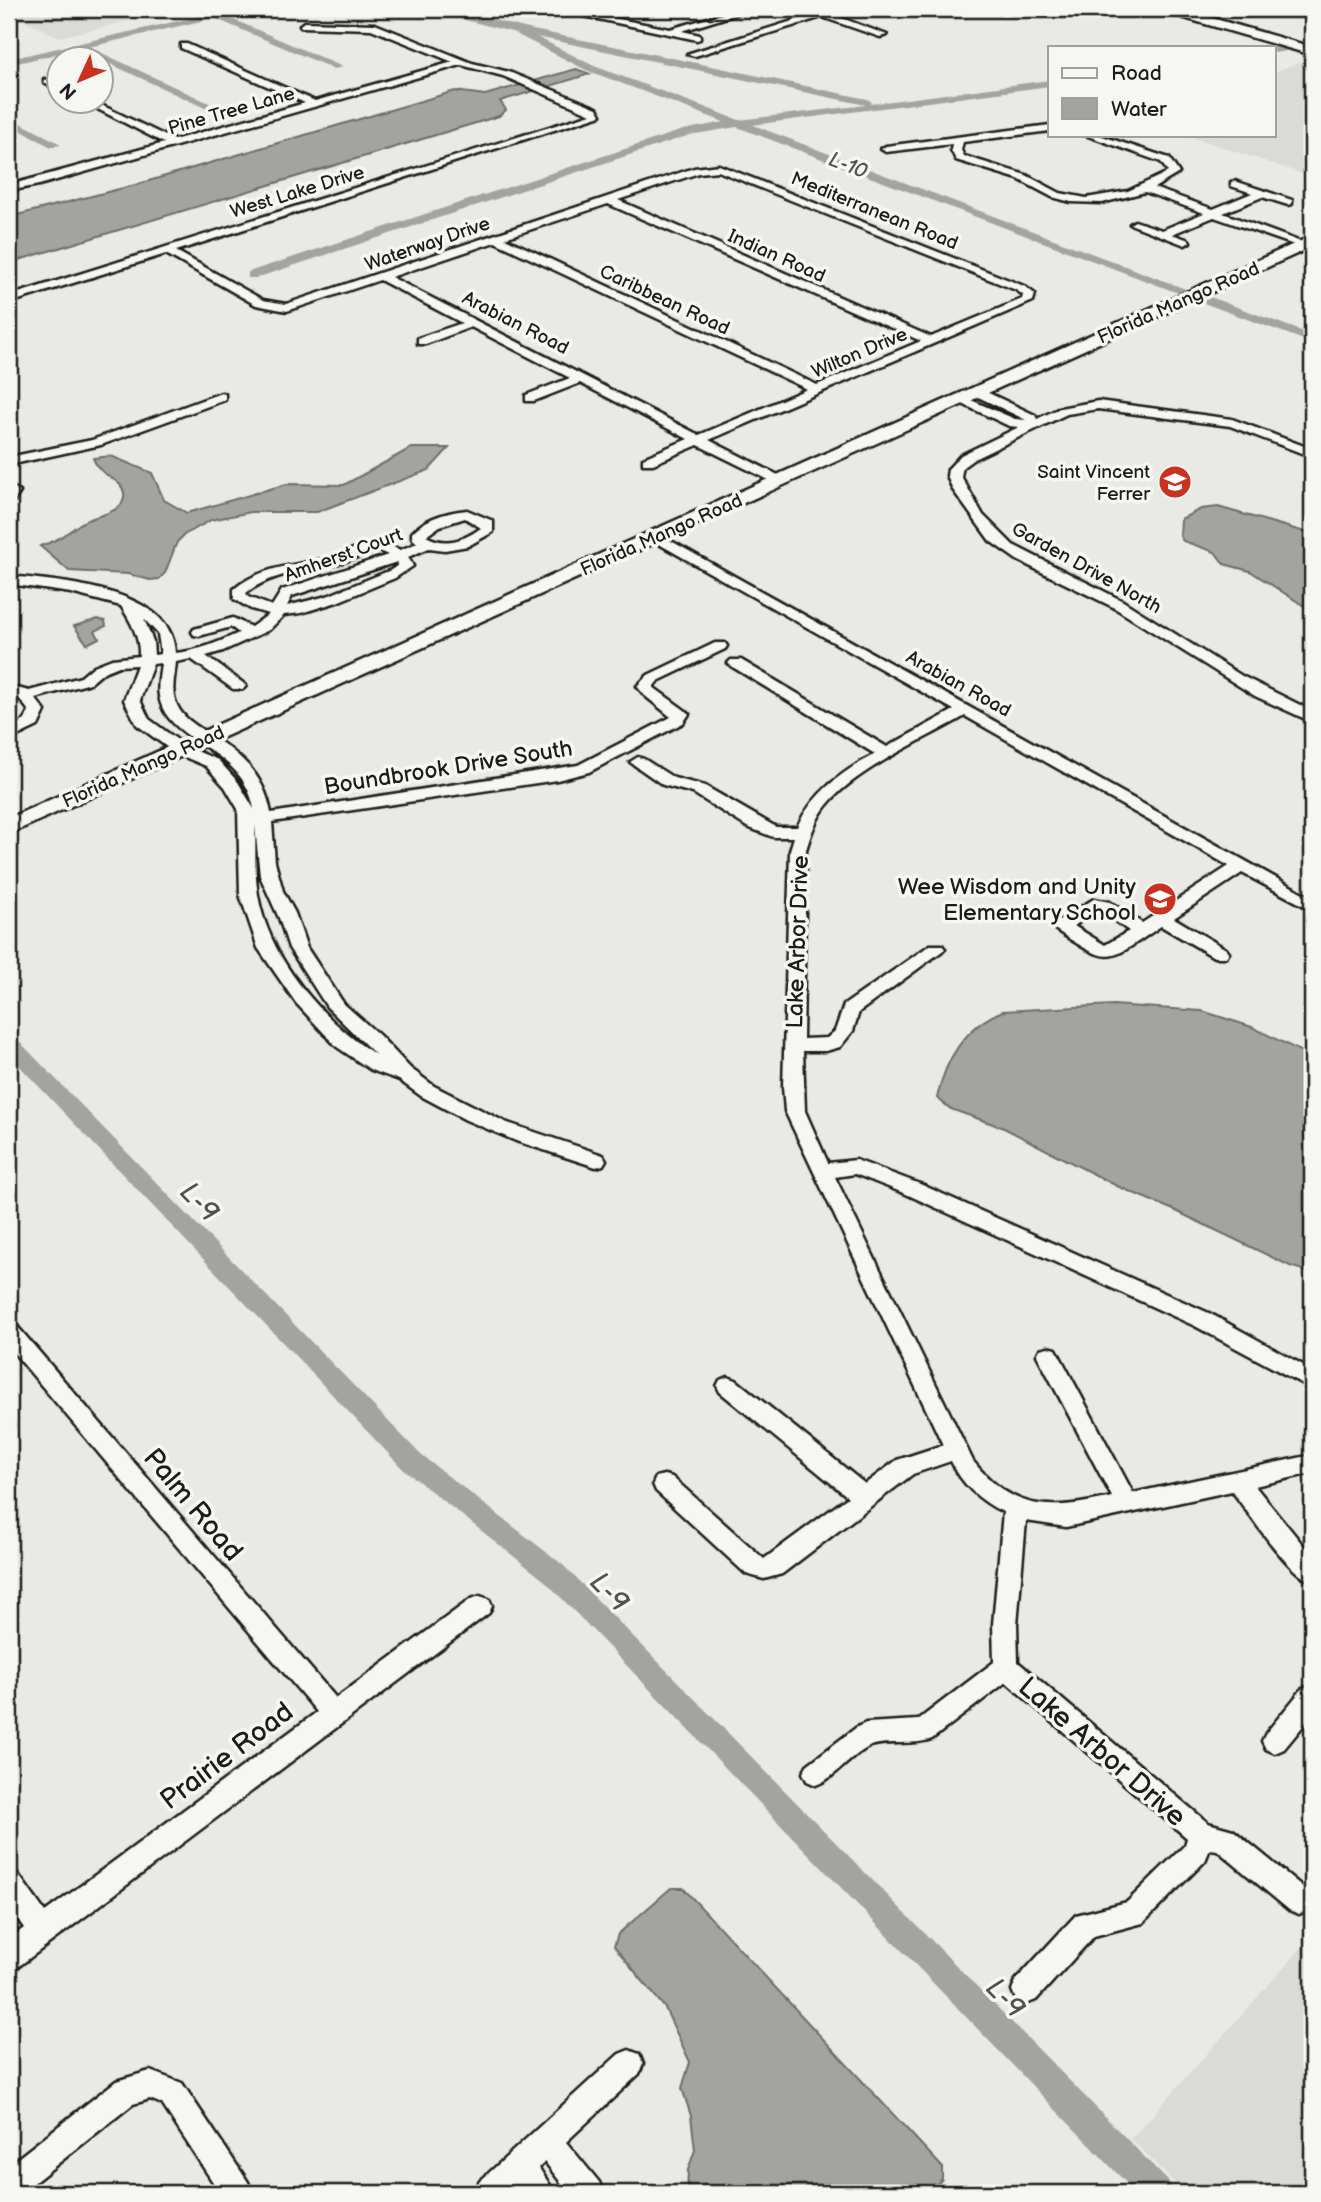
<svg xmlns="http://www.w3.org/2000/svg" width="1321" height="2202" font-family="'Balsamiq Sans',sans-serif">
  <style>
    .built { fill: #dadad6 }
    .water { fill: #a3a3a1; stroke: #6d6d6c; stroke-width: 2 }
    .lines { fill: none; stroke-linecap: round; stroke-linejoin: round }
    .canal { fill: #a3a3a1; fill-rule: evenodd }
    .street-casing { stroke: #1c1c1c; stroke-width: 5 }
    .secondary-casing { stroke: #1c1c1c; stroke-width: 5 }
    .street { fill: #f6f6f2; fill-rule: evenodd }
    .secondary { fill: #f6f6f2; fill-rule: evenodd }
    .labels { text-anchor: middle; stroke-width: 7; stroke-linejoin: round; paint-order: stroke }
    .far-street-label { font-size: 19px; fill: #1c1c1c; stroke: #f6f6f2 }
    .far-poi-label { font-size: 19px; fill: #1c1c1c; stroke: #f6f6f2; text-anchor: end }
    .far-water-label { font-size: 21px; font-style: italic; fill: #525251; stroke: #f6f6f2 }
    .street-label { font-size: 23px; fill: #1c1c1c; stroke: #f6f6f2 }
    .poi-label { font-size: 23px; fill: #1c1c1c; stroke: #f6f6f2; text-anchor: end }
    .near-water-label { font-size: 28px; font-style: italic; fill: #525251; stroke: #f6f6f2 }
    .near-street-label { font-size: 28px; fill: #1c1c1c; stroke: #f6f6f2 }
  </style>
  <rect width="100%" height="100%" fill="#e9e9e5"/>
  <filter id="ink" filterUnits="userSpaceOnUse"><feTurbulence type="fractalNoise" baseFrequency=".0143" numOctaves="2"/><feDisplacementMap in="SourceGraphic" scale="14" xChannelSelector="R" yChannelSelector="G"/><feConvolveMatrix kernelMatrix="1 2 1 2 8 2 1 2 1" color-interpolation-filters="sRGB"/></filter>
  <g filter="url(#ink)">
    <path class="built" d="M9,9H182L59,37L9,14Z
      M1309,59L1312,61V177L1186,135H1274V72Z
      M1312,1936V2193H1185L1131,2139Z"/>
    <path class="water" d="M576,69L590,74L500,101L506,110L499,116L9,263V217L135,185L455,91L485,95Z
      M411,448H449L429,470L317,512H251L211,520L184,535L177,542L165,573L159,579L150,580L128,574L69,571L40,546C59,541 67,532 83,522C94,515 127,514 124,493C122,478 100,478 93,458L111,456L152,473L164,500L187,513L287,484L344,485Z
      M1218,507L1312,534V611L1250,571L1224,564L1215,552L1183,541L1180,536L1181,519L1201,509Z
      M98,619L105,621L106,626L95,631L99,638L87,644L74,626Z
      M1113,1005L1202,1011L1252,1027L1312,1057V1273L1290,1266L1176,1211L1117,1186L1004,1128L951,1109L937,1098C945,1060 965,1026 1003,1011Z
      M671,1888H683L942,2167V2179L928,2193H687L688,2170L695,2150L691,2116L682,2088L690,2062L665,2008L614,1946L618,1934Z"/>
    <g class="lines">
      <path class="canal" d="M231,9H248L225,16L343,67L334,69L214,18L89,47L209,103L210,105L205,108L78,49L9,65V59Z
        M423,9C460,7 501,24 538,31C648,53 757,75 867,99L872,102L870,104L1050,80V86L753,125L1191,291L1189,294H1181L737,127L690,135L256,278H248V272L683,130L724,122L586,70L512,32ZM537,37L866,105L739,120L594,66Z
        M1312,41V47L1274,53L1273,47Z
        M9,117L59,143L60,145L51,147L9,124Z
        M1202,294L1312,335V343L1198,301V295Z
        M9,1036L16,1038L421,1455L563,1565L1169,2182L1174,2193H1136L545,1581L403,1469L9,1055Z"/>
      <defs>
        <path id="street" d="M551,9H567L670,29L740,9H753L682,31L700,35V39L697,40Z
          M831,9H843L831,14L887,35L880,37L822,17L695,56L687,54Z
          M304,22L375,24L472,63L509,72L597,108L601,115L176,251L263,300L286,304L694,168L719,165L1024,286L1035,294L1033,301L709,440L784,478L786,481L779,485L698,445L653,464H643V458L688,439L580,383L534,401H526V395L570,378L471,327L426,344H418V338L462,323L380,280L287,311L256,305L166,254L9,303V296L591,114L503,76L461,65L39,185L9,191V185L164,143L84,102H95L174,140L305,103L181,48V44H187L315,101L453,62L371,29L301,27L300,25ZM718,171L1016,290L1023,295L1022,299L931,337L618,200L699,173ZM608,204L921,341L817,385L505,238ZM495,242L807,389L699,435L391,277Z
          M44,79L60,84V91L44,83Z
          M1050,125V131L963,142L961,150L964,156L1026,175L1060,193L1086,198L1128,191L1168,172L1161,162L1085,135H1099L1169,158L1179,173L1154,188L1213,209L1252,193L1231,186V182L1235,181L1292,200V204L1288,205L1262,197L1223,213L1309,245L1300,247L1214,217L1172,234L1189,240L1190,242L1185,245L1130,224L1135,221L1162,230L1204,213L1145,192L1102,203L1071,202L1052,197L1018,179L956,160L951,150L952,144L886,152L881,149L886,146Z
          M978,388L1035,415L1037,419L1060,408L1098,401L1232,419L1312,449V457L1230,426L1098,409L1067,414L974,459L963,467L961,476L983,515L1013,545L1123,601L1242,676L1312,711V722L1255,696L1113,607L1017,560L990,541L953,490L947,476L948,469L961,455L1019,427L1009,426L954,400L960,396L964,397L1015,419L1026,420L974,395V389Z
          M221,393L225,394V400L101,445L9,465V457L92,440Z
          M9,484L20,492L14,501L9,502Z
          M467,510L493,521V532L468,546L445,550L429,548L408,557L413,566L395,578L337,602L301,613L284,615L269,630L223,651L206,656L243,683L246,686L243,689H233L191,659L176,662C175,676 170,691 177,705C182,717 194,724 204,731C237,752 264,772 271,813L578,765L671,717L644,695L637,686L648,675L715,643H725L727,646L725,649L658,681L653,687L686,711L689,714L683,723L589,772L557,780L272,822L275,862L283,891L295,913L307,948L344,1004L379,1035L410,1068L434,1086L505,1122L603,1155L606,1160L603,1165L596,1167L516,1141L466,1120L421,1096L399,1080L371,1070L337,1047L296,1003L258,948L240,895L238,809L225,787L206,766L175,753L137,725L124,700L137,665L119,666L104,672L91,683L35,698L45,711L38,726L9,740V729L25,720L29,711L18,697L9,696V686L29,691L81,677L94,666L112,659L139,656C140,637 131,622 121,606L71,593L9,584V576C57,581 174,588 175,653C198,651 219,642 239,633L231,627L199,636L194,635L192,632L194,629L233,618L251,627L269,614L251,609L234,599V589C263,565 297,566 332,557C347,553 363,542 379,543C386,543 394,547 400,550L417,543L412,538V533C425,518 448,512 467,510ZM465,518L481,528C464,540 446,547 426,536L440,526ZM379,551L388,555L282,590L272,606L248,597L246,593C273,572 305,572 336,564C351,561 364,553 379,551ZM397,562L398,565L391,570L327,596L287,606L292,596ZM144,619L158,634L161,654L154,655L153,641ZM161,663C160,674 157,685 159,696C167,745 243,745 254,809L238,782L218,760L187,747L149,719L140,700L153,664ZM255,825L260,876L279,918L289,948L327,1007L376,1055C322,1020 269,959 258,895C254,872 256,847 255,825Z
          M655,532L1312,898V910L1242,873L1174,918L1226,949L1229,953L1226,957H1214L1161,926C1106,963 1113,967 1056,930L1053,926L1056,922L1094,899L1110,902L1142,923L1229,866L965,716C924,740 856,769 827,805C816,818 811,834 806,850L803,1039L827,1038L835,1031L844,1005L930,945H942L945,949L859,1012L853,1031L840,1047L826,1051H803L805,1111L828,1163L856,1160L920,1184L1211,1314L1312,1370V1389L1195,1326L906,1194L855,1174L835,1177L973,1461C1015,1514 1052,1510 1112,1497L1037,1355L1040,1349L1048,1347L1056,1349L1133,1493L1312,1455V1473L1255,1486L1312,1556V1582C1288,1574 1249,1513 1232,1491L1066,1527L1026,1521L1017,1624L1018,1662L1208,1823L1233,1830L1309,1892L1312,1900L1309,1910L1299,1914L1289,1910L1217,1850L1210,1849L1205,1861L1143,1923L1094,1936L1036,2000L1026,2004L1016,2000L1012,1990L1016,1980L1076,1915L1127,1902L1185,1845L1187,1838L1006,1682L932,1739C913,1746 888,1740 871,1746C852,1754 837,1777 816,1785L807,1781L803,1773L807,1765L857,1727L866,1723L918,1720L994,1662L993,1624L1003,1512C980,1501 962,1485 951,1461L913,1474L782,1574L764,1579L746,1574L656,1491L653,1484L656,1477L664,1475L672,1477L764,1559L848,1497L720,1392L717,1386L720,1380L728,1377L736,1380L865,1484L897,1460L943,1445L785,1111L783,1087L790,850L794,837H773L747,827L693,793L663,785L630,762L638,757L644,759L674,778L705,786L776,827H797C814,792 842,772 875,754L731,666L728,663L731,660H741L887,747L954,710L650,539V533ZM1097,910H1099L1129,931L1105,945L1074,926Z
          M9,1324L17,1326L336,1698L471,1599L480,1596L489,1599L492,1606L489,1613L19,1966L9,1970V1939L24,1928L9,1906V1870L18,1874L45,1912L317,1712L9,1347Z
          M1312,1685V1715L1284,1749L1275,1753L1266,1749L1262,1741L1266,1733L1303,1688Z
          M629,2050L639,2054L643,2064L639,2074L566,2142L599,2182L603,2193H569L545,2162L539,2168L555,2193H522L517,2188L512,2193H475L479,2182L619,2054Z
          M150,2071L182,2083L248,2182L252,2193H220L162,2104L150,2099L133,2104L21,2193H9V2165L116,2081Z"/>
        <path id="secondary" d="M1162,9H1181L1312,47V55L1164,12Z
          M1312,236V247L9,834V818Z"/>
      </defs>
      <use href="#street" class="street-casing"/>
      <use href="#secondary" class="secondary-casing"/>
      <use href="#street" class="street"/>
      <use href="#secondary" class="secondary"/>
    </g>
  </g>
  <defs>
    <symbol id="school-disc" viewBox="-11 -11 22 22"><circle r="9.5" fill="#c8321e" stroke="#f6f6f2"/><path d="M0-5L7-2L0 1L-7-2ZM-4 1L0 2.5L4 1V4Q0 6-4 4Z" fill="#fff"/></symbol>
  </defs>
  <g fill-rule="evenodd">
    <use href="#school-disc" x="1156" y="463" width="38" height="38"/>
    <use href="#school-disc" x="1141" y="880" width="38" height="38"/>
  </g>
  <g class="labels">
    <g class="far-street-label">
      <text transform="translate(231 110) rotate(-16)" y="7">Pine Tree Lane</text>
      <text transform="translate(297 191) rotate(-17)" y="7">West Lake Drive</text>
      <text transform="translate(875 210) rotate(22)" y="7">Mediterranean Road</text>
      <text transform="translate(427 243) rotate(-19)" y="7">Waterway Drive</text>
      <text transform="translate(777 255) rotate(24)" y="7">Indian Road</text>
      <text transform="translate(665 299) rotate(25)" y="7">Caribbean Road</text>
      <text transform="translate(1178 302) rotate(-24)" y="7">Florida Mango Road</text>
      <text transform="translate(516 322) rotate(27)" y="7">Arabian Road</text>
      <text transform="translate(859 352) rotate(-23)" y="7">Wilton Drive</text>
      <text transform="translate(661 534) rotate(-24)" y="7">Florida Mango Road</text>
      <text transform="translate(343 554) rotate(-20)" y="7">Amherst Court</text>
      <text transform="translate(1087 567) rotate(29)" y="7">Garden Drive North</text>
      <text transform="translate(959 683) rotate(29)" y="7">Arabian Road</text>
      <text transform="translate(143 766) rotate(-24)" y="7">Florida Mango Road</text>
    </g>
    <g class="far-poi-label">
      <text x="1150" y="478">Saint Vincent<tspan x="1150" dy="22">Ferrer</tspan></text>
    </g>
    <g class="far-water-label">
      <text transform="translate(848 165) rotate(21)" y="7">L-10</text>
    </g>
    <g class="street-label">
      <text transform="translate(448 767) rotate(-9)" y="8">Boundbrook Drive South</text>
      <text transform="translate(797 942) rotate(-88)" y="8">Lake Arbor Drive</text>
    </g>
    <g class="poi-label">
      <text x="1136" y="894">Wee Wisdom and Unity<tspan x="1136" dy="26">Elementary School</tspan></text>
    </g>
    <g class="near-water-label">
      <text transform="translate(200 1201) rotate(46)" y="10">L-9</text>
      <text transform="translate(610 1591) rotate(46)" y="10">L-9</text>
      <text transform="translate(1006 1997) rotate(46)" y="10">L-9</text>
    </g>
    <g class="near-street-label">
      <text transform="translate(194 1504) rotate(50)" y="10">Palm Road</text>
      <text transform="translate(1103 1751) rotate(41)" y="10">Lake Arbor Drive</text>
      <text transform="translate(226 1755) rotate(-37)" y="10">Prairie Road</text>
    </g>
  </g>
  <rect width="1321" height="2202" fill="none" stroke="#f6f6f2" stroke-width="35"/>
  <rect x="18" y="18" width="1286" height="2167" fill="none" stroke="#1c1c1c" stroke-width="2.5" filter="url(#ink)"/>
  <rect x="1048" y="46" width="228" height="91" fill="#f6f6f2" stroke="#9f9f9c" stroke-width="2"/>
  <rect x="1062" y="68" width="35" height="10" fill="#f6f6f2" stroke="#9f9f9c" stroke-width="2"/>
  <text x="1111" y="80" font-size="21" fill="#1c1c1c">Road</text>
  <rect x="1062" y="98" width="35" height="21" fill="#a3a3a1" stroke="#9f9f9c" stroke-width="2"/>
  <text x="1111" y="116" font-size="21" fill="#1c1c1c">Water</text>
  <g transform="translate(80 80) rotate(226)"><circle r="33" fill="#f6f6f2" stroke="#9f9f9c" stroke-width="2"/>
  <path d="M0-5L12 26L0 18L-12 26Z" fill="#c8321e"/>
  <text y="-10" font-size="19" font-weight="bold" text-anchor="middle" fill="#1c1c1c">N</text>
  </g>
</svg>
